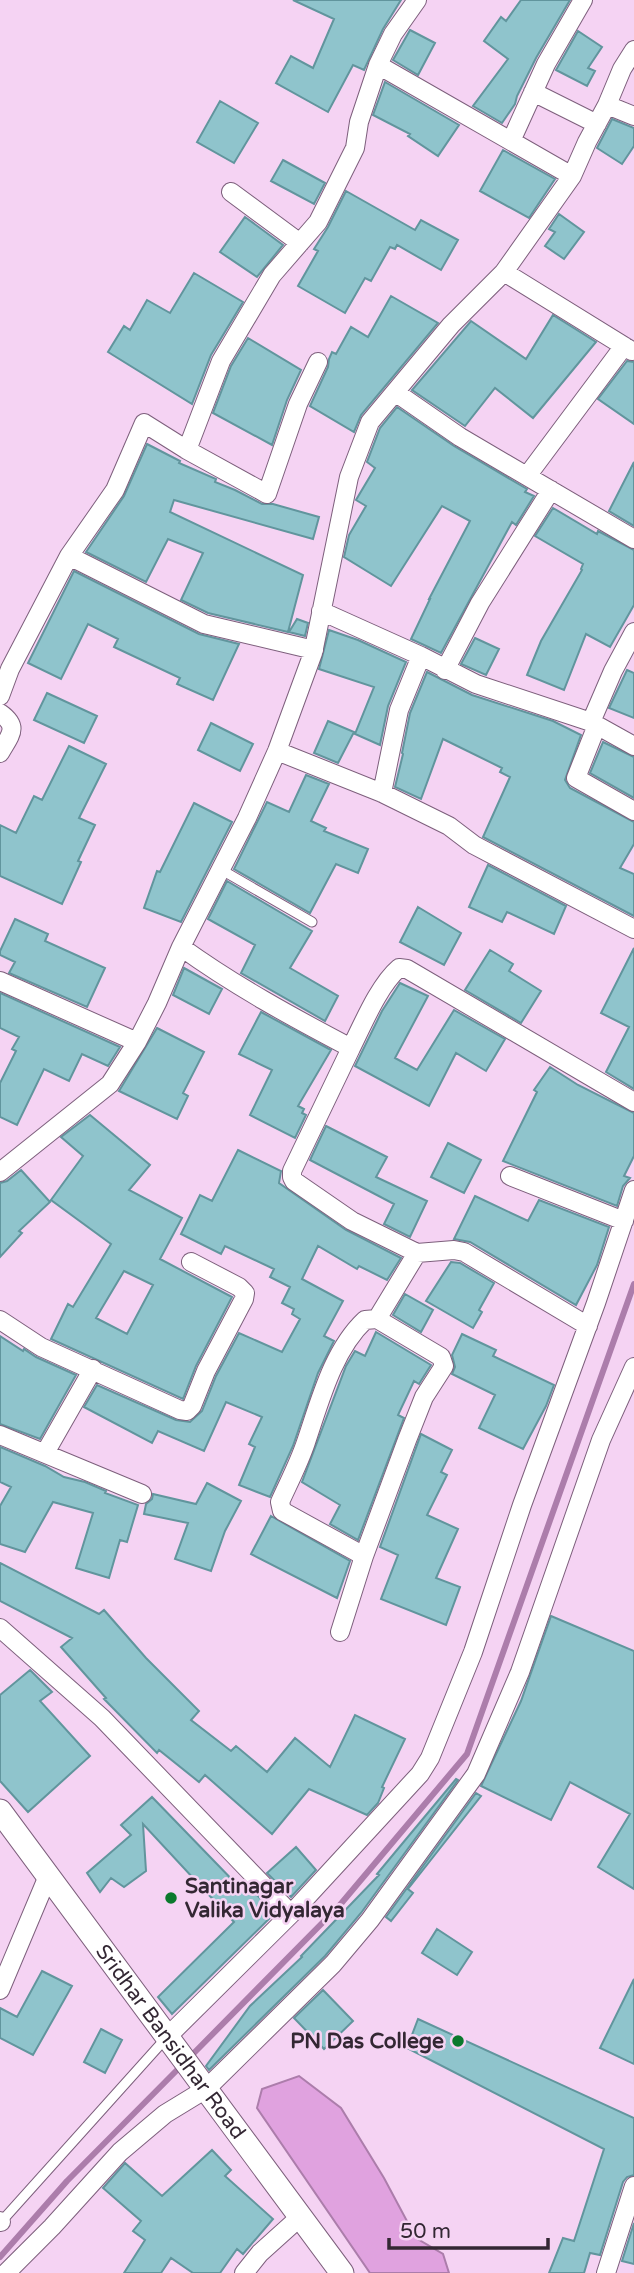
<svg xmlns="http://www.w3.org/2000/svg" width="634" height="2273" font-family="'Varela Round',sans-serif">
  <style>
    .water { fill: #e0a2df; stroke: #ac7dab; stroke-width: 2 }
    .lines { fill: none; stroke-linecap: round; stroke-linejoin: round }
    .stream { stroke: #ac7dab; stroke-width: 6 }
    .building { fill: #8fc4cc; stroke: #61959d; stroke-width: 2; fill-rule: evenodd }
    .service-casing { stroke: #7d5f7c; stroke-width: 11 }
    .minor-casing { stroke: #7d5f7c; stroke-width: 20 }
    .tertiary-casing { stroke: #7d5f7c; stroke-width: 25 }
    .service { stroke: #fff; stroke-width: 9 }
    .minor { stroke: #fff; stroke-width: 18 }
    .tertiary { stroke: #fff; stroke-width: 23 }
    .poi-dot { fill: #0b792d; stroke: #f5d3f3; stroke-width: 2.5 }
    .labels { text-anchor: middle; stroke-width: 5; stroke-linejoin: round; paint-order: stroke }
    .poi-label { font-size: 21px; font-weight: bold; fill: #332733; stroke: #f5d3f3; text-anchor: start }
    .street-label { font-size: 21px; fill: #332733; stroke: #f5d3f3 }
  </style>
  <rect width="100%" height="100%" fill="#f5d3f3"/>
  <path class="water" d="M299,2076L341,2108L384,2178L416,2238L443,2254L449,2273H370L257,2108L262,2089Z"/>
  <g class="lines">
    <path class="stream" d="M189,2058L339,1906L467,1754L634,1284
      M0,2257L67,2181L181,2066"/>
  </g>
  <path class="building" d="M293,0H401L383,29L364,70L353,65L328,112L276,83L291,56L313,68L334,19Z
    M521,0H570L536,58L517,96L515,104L502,123L473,106L508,59L484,41L501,17L506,21Z
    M410,30L435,43L418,75L393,60Z
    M578,31L602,47L588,68L595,71L587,86L556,70Z
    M385,82L459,125L438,156L408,136L410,134L373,115Z
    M220,101L258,123L234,163L197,142Z
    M612,119L634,128V146L622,164L597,148Z
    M503,150L555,179L529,218L480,191Z
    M283,160L325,183L314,204L271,181Z
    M346,191L415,230L421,220L458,240L441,270L397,245L395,249L390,247L371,281L365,278L345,313L298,286L318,251L314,249L328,227Z
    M559,214L584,232L564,259L545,246L555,232L549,229Z
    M245,217L283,245L257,277L220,252Z
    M194,273L243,302L211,355L192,404L108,352L124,326L130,330L147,300L170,313Z
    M391,296L438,323L361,415L354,432L310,406L328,367L329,359L332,352L336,354L351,327L368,337Z
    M553,315L596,342L533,418L495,388L465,426L412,390L471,321L526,359Z
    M248,338L301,370L287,400L272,445L213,413L231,366Z
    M627,361L634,362V424L598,399Z
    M397,407L454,446L527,489L525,492L534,496L516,525L512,522L441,653L411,639L430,599H429L470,521L442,506L391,586L344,557L349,535L366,506L356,500L375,468L367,462L380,428Z
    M147,444L180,461L179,463L216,479L215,482L235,490L262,504H273L319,517L313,539L174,500L170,512L303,575L288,632L208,613L181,600L203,553L168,539L146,582L86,552L124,496Z
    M634,462V526L609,511Z
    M553,508L597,534L598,531L634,550V605L610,647L586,634L564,690L527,675L541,641L582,570L581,569L583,564L535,536Z
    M74,571L199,634L239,644L213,700L177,684L180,678L114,647L118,639L88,624L61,679L28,663Z
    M297,619L308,623L305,636L289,632Z
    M329,630L358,640L406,662L388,706L380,745L355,734L374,687L319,669Z
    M475,638L499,649L486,675L461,664Z
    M627,670L634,673V718L609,708Z
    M427,672L472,695L553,721L581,735L565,780L570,788L634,822V844L620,868L634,874V916L483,837L510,777L500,772L502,768L443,739L421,799L395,787L403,754L402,753L410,713Z
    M47,693L97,716L84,743L34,720Z
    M328,721L354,732L338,763L314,753Z
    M211,723L253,744L240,771L198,750Z
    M603,742L634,757V798L590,773Z
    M69,746L106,764L79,818L95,825L78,861L81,862L62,904L0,876V825L16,833L34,796L42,800Z
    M306,775L329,784L311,821L326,828L324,831L368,849L358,873L336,864L310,913L234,869L267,802L289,812Z
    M194,803L232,822L181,922L144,908L157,871L160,872Z
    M488,865L566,906L554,934L507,912L502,922L469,907Z
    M227,881L312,931L290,968L338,996L325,1021L241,973L255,945L208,919Z
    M418,907L461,933L444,965L400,942Z
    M15,919L48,934L45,941L105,968L87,1007L9,973L15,962L0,955V951Z
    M634,948V1089L606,1072L629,1027L601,1013Z
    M490,950L513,964L509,971L541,991L521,1023L465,990Z
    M184,968L222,989L209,1014L173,995Z
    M400,983L428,996L395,1058L417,1070L454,1010L505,1039L486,1071L456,1053L429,1106L355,1066L382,1011Z
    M0,993L120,1047L108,1066L82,1054L69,1081L44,1069L17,1125L0,1117V1083L16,1051L12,1049L19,1037L0,1028Z
    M261,1012L331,1050L298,1106L304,1109L302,1113L306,1115L295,1138L250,1115L272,1070L239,1054Z
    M157,1028L204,1052L183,1093L188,1096L177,1119L119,1091Z
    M550,1067L578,1085L634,1113V1156L624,1176L630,1178L623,1186L617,1206L503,1161L537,1092L534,1090Z
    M90,1115L150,1165L129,1190L182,1218L160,1259L232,1297L196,1366L183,1399L51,1339L68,1304L73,1307L111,1244L51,1200L83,1156L61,1137ZM124,1271L153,1285L127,1334L96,1318Z
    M326,1126L387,1157L376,1177L427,1201L410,1237L384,1224L394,1204L310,1160Z
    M448,1143L481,1160L464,1193L431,1177Z
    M238,1150L281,1171L279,1183L346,1230L401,1258L387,1280L359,1266L357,1269L318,1246L302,1279L343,1301L324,1336L334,1341L318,1373L293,1446L270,1497L239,1485L255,1447L249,1444L262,1417L226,1402L204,1451L158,1431L152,1443L84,1407L97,1385L176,1420L190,1422L202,1411L216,1376L239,1333L282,1352L300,1319L292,1314L294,1309L282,1303L290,1287L270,1277L274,1269L225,1246L221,1254L181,1234L200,1195L212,1201Z
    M21,1170L50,1202L19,1231L22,1233L0,1257V1183L7,1181Z
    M475,1196L528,1221L539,1200L609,1227L597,1265L576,1305L470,1242L454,1239Z
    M451,1262L460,1263L494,1283L479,1310L482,1312L473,1328L426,1301Z
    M405,1294L433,1310L421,1332L393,1315Z
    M376,1332L431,1365L419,1384L414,1381L398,1415L404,1418L358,1540L330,1524L340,1505L302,1482L346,1366L355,1351L365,1356Z
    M462,1334L496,1350L493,1356L554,1385L546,1406L523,1449L479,1428L495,1395L452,1374L455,1367L452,1355Z
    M0,1336L23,1351L24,1349L36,1357L76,1375L40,1439L0,1424Z
    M421,1434L452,1450L441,1472L447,1475L427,1515L458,1529L436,1578L460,1587L446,1625L381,1599L398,1555L380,1547Z
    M0,1447L45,1466L64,1477L85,1482L106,1491L105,1493L138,1505L127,1542L120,1540L109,1578L76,1568L93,1513L53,1502L25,1552L0,1544V1506L11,1487L0,1482Z
    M207,1483L241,1501L225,1531L211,1571L175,1559L188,1523L144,1514L146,1504L152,1499L153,1494L196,1504Z
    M271,1516L350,1561L337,1598L251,1554Z
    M0,1563L99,1614L104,1610L146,1658L199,1711L191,1720L231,1751L236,1746L267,1772L295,1738L330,1767L355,1715L405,1739L382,1787L384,1788L378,1803L367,1815L309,1789L272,1834L205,1775L199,1782L159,1750L157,1753L104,1699L106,1698L61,1647L72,1638L0,1601Z
    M551,1616L634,1651V1889L598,1867L630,1814L570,1782L551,1820L481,1786L521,1701Z
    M30,1670L52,1692L40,1701L90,1756L28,1812L0,1781V1695Z
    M456,1779L458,1780L361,1913L325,1956L209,2070L206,2066L250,2006L302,1957L301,1956L379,1875L377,1874Z
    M476,1793L481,1796L408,1889L413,1893L391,1921L386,1917Z
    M152,1797L245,1893L250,1888L275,1913L172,2014L158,1997L234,1922L143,1824L146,1871L124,1887L111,1878L100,1892L87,1873L131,1835L121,1825Z
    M296,1847L316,1870L291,1897L267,1873Z
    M437,1929L472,1952L457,1975L422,1953Z
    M42,1971L72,1986L33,2055L0,2038V2008L17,2017Z
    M634,1979V2064L600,2048Z
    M323,1990L353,2021L324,2049L294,2018Z
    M418,2019L634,2118V2175L627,2177L623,2182L600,2255L590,2253L584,2273H549L563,2238L574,2241L604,2149L407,2048Z
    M101,2029L122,2040L105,2073L84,2062Z
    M212,2150L231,2170L225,2176L273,2219L243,2254L237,2249L220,2273H193L171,2258L161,2273H124L145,2240L133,2231L141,2221L103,2188L125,2163L162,2196Z
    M634,2223V2264L622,2261Z"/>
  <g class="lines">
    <defs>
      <path id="service" d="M220,869L312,922
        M0,2223L167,2037"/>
      <path id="minor" d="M378,65L572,176
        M533,92L597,124
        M607,105L634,116
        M511,141L546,64L583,0
        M231,192L300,243
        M504,272L632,351
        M395,392L460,437L634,539
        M187,450L221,361L272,275L318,222L355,148L359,122L378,65L393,34L417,0
        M527,476L624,346
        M69,556L204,624L314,650
        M321,611L421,656L476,684L591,722L634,746
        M445,670L480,603L551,490
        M0,696L10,669L69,556L115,490L144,423L187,450L267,494L298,404L318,362
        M0,713C20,727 10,735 0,753
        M591,722L613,671L634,632
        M597,725L576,778L634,811
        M277,751L382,793L449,826L474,845L634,929
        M382,793L399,710L421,656
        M181,947C235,986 292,1017 351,1048L292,1171V1177L294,1181L352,1221L417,1253L377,1319L365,1320C333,1350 320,1401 306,1442C299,1463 289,1482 280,1502L282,1511L364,1556
        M0,981L137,1042
        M351,1048C363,1024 379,985 399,968L407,969L634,1102
        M0,1172L110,1084L137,1042L157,1003L181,947L247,818L277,751L313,653L349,477L370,422L451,325L504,272L572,176L587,142L607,105L622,69L634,50
        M510,1176L624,1221
        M417,1253L454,1250L464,1252L588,1326
        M0,1320L41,1347L180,1410L187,1411L192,1406L206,1371L244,1299L245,1293L239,1287L191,1262
        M0,1435L142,1494
        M45,1453L93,1369
        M0,1628L102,1718L291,1914
        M340,1632L364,1556L407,1440L424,1397L444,1366L441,1357L377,1319
        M0,1990L48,1876
        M167,2037L291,1914L420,1774L430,1758L473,1652L522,1505L596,1303L634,1190
        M0,2221L1,2222
        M6,2273L52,2227L120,2152L165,2114L206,2089L333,1964L370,1920L476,1774L520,1672L601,1440L634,1367
        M244,2273L260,2253L300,2217
        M606,2273L634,2186"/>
      <g id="tertiary">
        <path id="s1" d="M0,1811L342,2273"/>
      </g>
    </defs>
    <use href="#service" class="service-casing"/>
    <use href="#minor" class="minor-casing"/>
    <use href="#tertiary" class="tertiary-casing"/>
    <use href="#service" class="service"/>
    <use href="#minor" class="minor"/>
    <use href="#tertiary" class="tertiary"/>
  </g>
  <g class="poi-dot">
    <circle cx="171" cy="1898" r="7"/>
    <circle cx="458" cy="2041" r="7"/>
  </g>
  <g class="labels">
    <g class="poi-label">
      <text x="185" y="1893">Santinagar<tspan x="185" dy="24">Valika Vidyalaya</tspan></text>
      <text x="444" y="2048" text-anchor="end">PN Das College</text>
    </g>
    <g class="street-label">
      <text dy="7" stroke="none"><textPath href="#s1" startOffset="287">Sridhar Bansidhar Road</textPath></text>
    </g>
  </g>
  <path d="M389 2238v10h159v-10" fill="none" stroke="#332733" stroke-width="3.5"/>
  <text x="400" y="2238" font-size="21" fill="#332733" stroke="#f5d3f3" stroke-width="5" paint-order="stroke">50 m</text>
</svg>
